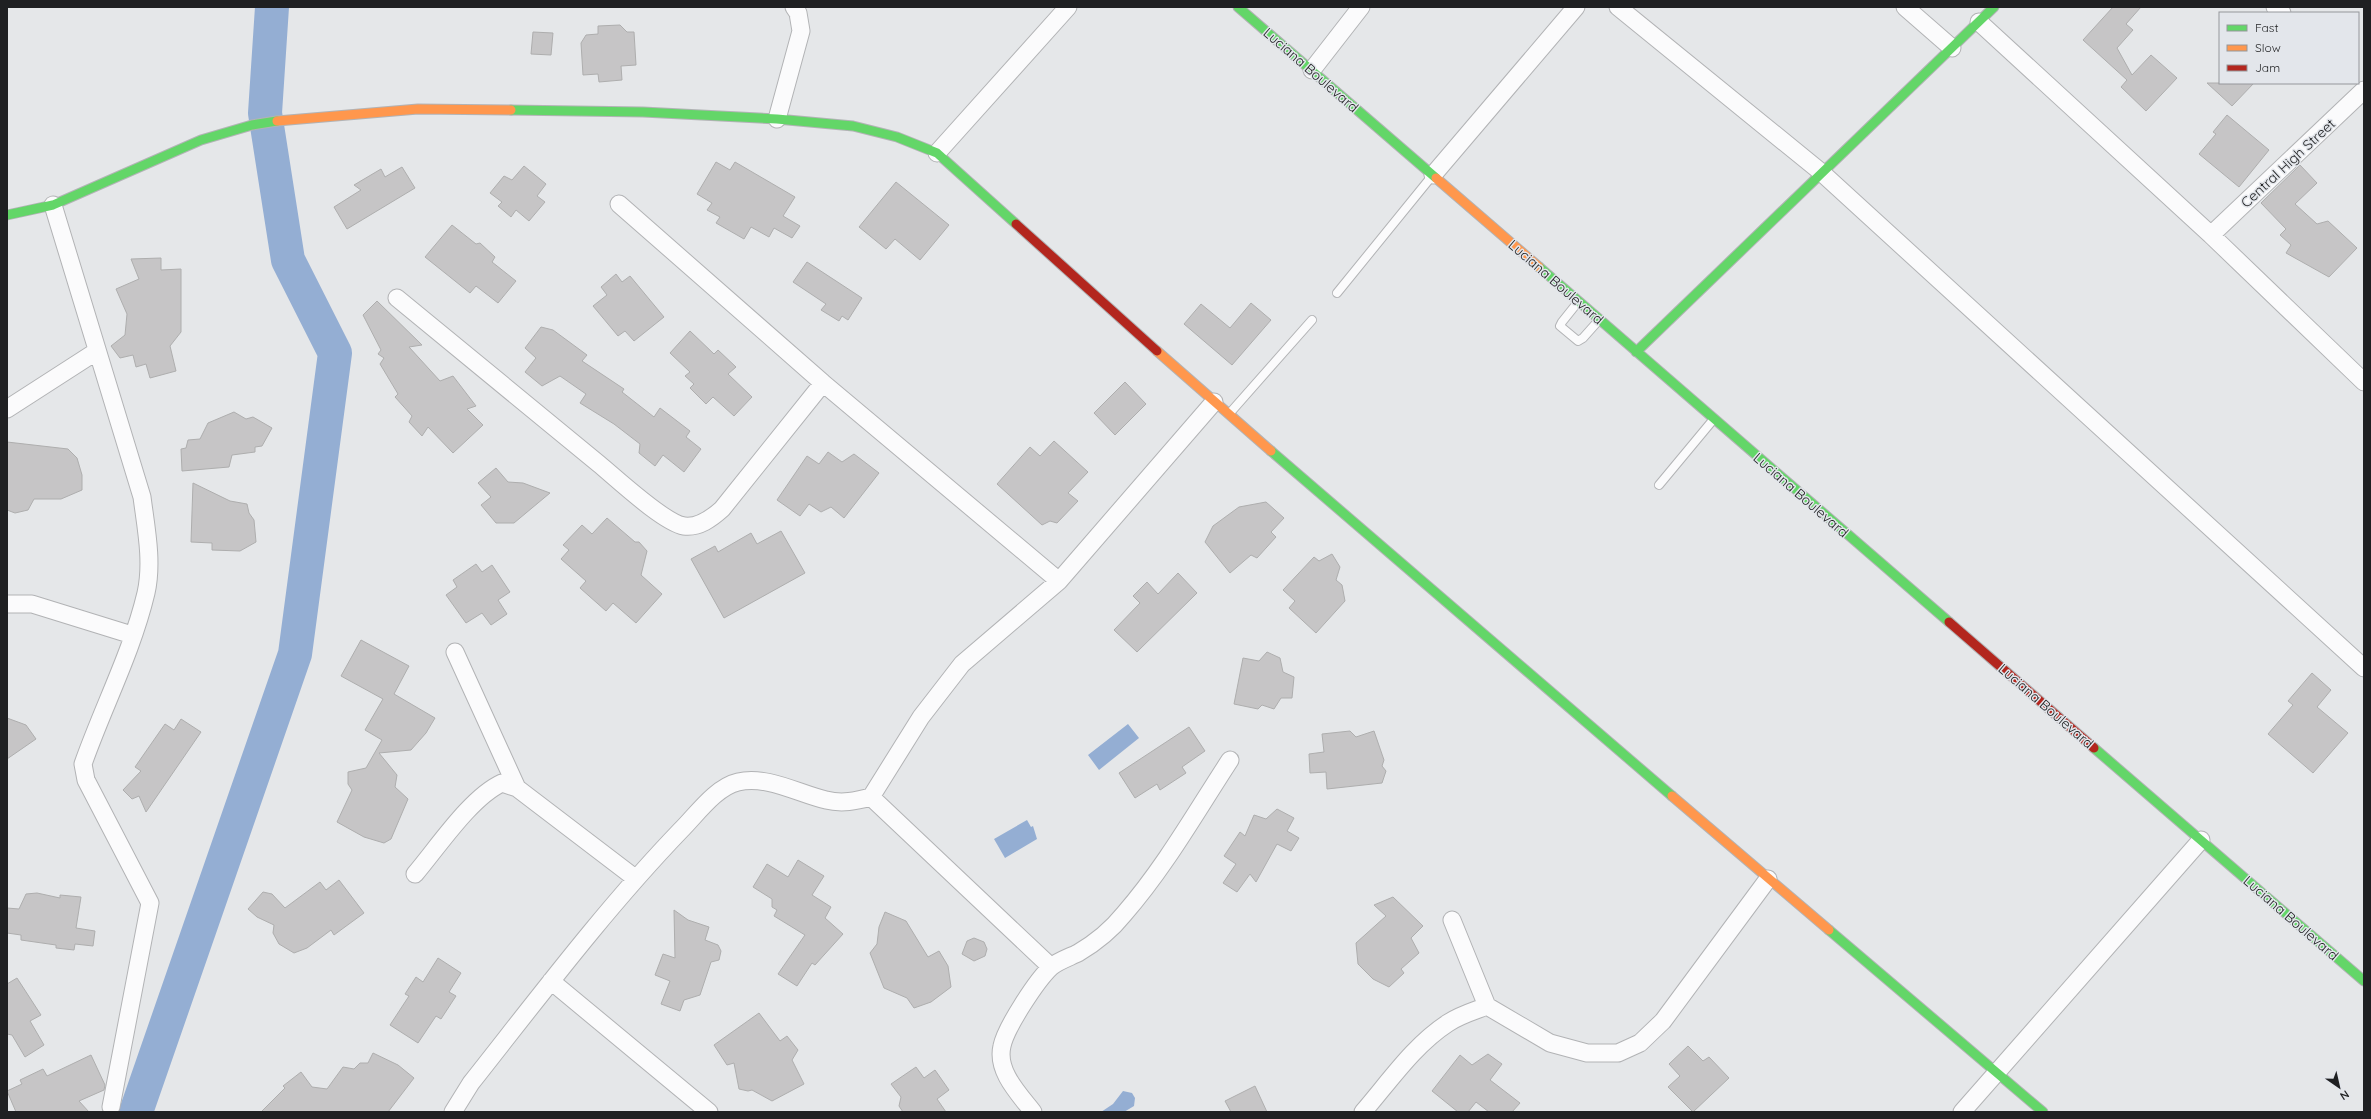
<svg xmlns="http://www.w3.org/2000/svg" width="2371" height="1119" font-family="Quicksand,sans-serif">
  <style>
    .water { fill: #94aed3 }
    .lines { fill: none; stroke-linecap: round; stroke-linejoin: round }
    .river { stroke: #94aed3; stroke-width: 34 }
    .building { fill: #c6c5c6; stroke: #aeaeae }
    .lane-casing { stroke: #b2b3b5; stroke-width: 10 }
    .street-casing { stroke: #b2b3b5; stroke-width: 19 }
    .fast-casing { stroke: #b2b3b5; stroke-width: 11 }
    .slow-casing { stroke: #b2b3b5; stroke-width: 11 }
    .jam-casing { stroke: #b2b3b5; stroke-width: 11 }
    .lane { stroke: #fbfbfc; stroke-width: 8 }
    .street { stroke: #fbfbfc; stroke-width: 17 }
    .fast { stroke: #63d668; stroke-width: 9 }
    .slow { stroke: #ff974d; stroke-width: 9 }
    .jam { stroke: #b3261e; stroke-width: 9 }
    .labels { text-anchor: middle; stroke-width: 3; stroke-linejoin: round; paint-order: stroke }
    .street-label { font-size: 14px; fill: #1f2022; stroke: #e3e6eb }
  </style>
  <rect width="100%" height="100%" fill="#e5e7e9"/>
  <path class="water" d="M1128,724L1139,738L1099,770L1088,755Z
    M1027,820L1031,827L1033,826L1037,839L1005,858L994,839Z
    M1123,1091L1132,1093L1135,1098L1134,1106L1124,1112H1101L1113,1104Z"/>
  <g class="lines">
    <path class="river" d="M136,1112L295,654L335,353L288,260L265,113L272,7"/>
  </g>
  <path class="building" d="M2113,7H2141L2126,24L2133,30L2117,48L2132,75L2151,55L2177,78L2146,111L2121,87L2127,80L2083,40Z
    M620,25L627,32H634L636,65L621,66L622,80L599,82L598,74L583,75L581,43L586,35L598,34V26Z
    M533,32L553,33L551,55L531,54Z
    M2207,83H2254L2232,106Z
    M2227,115L2269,150L2239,187L2199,154L2216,134L2213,132Z
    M716,162L730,170L735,162L795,197L783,216L800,226L792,238L774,228L769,237L751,227L744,239L716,223L720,217L707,210L712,203L697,194Z
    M2300,165L2317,183L2295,204L2317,224L2328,221L2357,248L2329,277L2286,253L2291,245L2280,235L2286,229L2261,203Z
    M524,166L546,184L537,196L545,202L529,221L516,210L511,217L498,206L502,202L490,193L504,176L512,180Z
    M402,167L415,188L347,229L334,207L361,190L354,185L381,169L385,177Z
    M896,182L949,225L920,260L895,239L886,249L859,227Z
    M452,225L476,244L480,243L495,257L492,262L516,281L498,303L476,286L470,293L425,257Z
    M161,258V270L181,269V332L170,346L176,371L150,378L146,364L136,367L133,355L120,358L111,346L125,335L127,314L116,289L139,279L131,259Z
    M807,262L862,298L848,320L842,316L839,321L821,310L826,304L793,282Z
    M616,274L622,282L630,276L664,317L634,341L625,331L618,336L593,306L607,295L601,287Z
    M377,301L422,345L409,347L440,381L453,376L476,406L467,409L483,425L453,453L428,427L422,436L409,422L412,416L395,397L398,394L380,364L384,358L378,354L381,350L363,315Z
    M1251,303L1271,320L1232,365L1184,324L1201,304L1230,328Z
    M541,327L553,330L587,355L582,361L624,389L622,392L654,417L660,408L690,431L686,437L701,449L684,472L663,455L655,466L639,453L640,444L614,424L580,403L586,394L560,376L542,386L525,372L536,358L525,348Z
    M690,331L714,354L718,350L736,367L728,374L752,397L734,416L713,397L706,404L690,388L694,384L685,376L690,372L670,353Z
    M1125,382L1146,404L1115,435L1094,413Z
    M234,412L246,419L253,417L272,428L262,446L255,447V452L232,455L229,467L182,471L181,449L186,448L188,440L200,439L208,423Z
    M1054,441L1088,472L1068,493L1078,501L1057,523L1050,521L1042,525L997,484L1030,447L1040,456Z
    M7,442L68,449L77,458L82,475V490L61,499H34L28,510L15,513L7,510Z
    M828,452L842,462L854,454L879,473L844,518L831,507L821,512L809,504L800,516L777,500L807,456L819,464Z
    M496,468L508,482L523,483L550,493L514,523H496L481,505L491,497L478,483Z
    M193,483L230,501L247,504L249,513L254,520L256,542L240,551L212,550V543L191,542Z
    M1266,502L1284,518L1271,532L1276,537L1257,558L1251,555L1230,573L1205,542L1213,526L1239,507Z
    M607,518L635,542H639L647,551L641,575L662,594L636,623L613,603L606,611L580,588L586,581L561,559L569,550L563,545L582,525L592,534Z
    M781,531L805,573L724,618L691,559L715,546L718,552L751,533L757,544Z
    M1332,554L1340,567L1336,580L1342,585L1345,601L1316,633L1289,608L1295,601L1283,590L1314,557L1319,561Z
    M476,564L482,572L492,565L510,592L498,600L507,614L491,625L482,613L466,623L446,595L457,587L453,580Z
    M1178,573L1197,593L1137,652L1114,630L1140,603L1133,596L1147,582L1158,594Z
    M361,640L409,666L394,694L435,718L426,733L411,750L379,753L397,775L395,787L408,799L391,839L384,843L364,837L337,822L352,790L348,784V772L366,768L382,740L365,730L383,699L341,676Z
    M1267,652L1280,658L1283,672L1294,677L1292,698H1281L1274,709L1262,705L1258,709L1234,704L1243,658L1259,661Z
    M2312,673L2331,690L2317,707L2348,733L2313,773L2268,734L2293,705L2288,701Z
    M7,718L26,725L36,739L7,759Z
    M181,719L201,732L146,812L139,796L132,799L123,790L141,771L135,767L165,724L174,730Z
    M1189,727L1205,751L1182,767L1186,773L1160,790L1157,784L1135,798L1119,773Z
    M1350,731L1356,737L1374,731L1384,760L1382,766L1386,771L1382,783L1327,789L1326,772L1310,773L1309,754L1324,752L1322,734Z
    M1277,809L1294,818L1287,831L1299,838L1291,851L1277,844L1256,882L1250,874L1237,892L1223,883L1236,864L1224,856L1240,832L1245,836L1254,815L1266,819Z
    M798,860L824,876L812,895L831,907L825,918L843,934L815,965L812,963L797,986L778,974L805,935L774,916L777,910L772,907V899L753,887L767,864L788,877Z
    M339,880L364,913L334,935L331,930L307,948L294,953L279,944L273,933L274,925L257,917L248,909L263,892L272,894L285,908L320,882L326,890Z
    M37,893L60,898V895L81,897L76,928L95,931L93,946L75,944L74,950L56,948V945L21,940V935L7,933V908L19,909L26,894Z
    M1393,897L1423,926L1411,938L1419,953L1401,969L1404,973L1389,987L1373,979L1358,964L1356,943L1386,916L1374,905Z
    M674,910L688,920L709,927L705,940L718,945L721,951L719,960L711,962L700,995L684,1000L680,1011L661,1004L670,981L655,975L663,954L675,958Z
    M885,912L906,921L928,957L939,951L948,966L951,987L931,1002L914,1008L907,998L884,988L870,953L877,944L879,927Z
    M974,938L984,942L987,949L985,956L974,961L962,954L967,941Z
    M438,958L461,973L449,992L456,996L441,1019L436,1016L418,1043L390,1025L409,996L405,994L416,977L423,982Z
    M17,978L41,1015L30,1021L44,1045L25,1057L12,1035L7,1034V984Z
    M759,1013L780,1041L787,1036L798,1050L792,1060L804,1084L772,1101L752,1090L748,1091L739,1089L734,1063L727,1065L714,1045Z
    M1688,1046L1703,1061L1709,1057L1729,1078L1693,1112L1668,1087L1680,1076L1669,1064Z
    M373,1053L398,1065L414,1078L388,1112H261L285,1088L283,1086L301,1072L312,1087L327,1089L343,1067L354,1069L360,1063H368Z
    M1488,1054L1502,1064L1490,1080L1520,1103L1512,1112H1489L1476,1102L1468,1112H1458L1432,1091L1460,1055L1472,1065Z
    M91,1055L105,1085L104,1090L79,1101L89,1112H16L7,1091L22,1084L20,1080L43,1069L47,1076Z
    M916,1067L924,1078L935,1070L949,1090L937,1099L946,1112H903L899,1106L901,1097L891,1084Z
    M1255,1086L1267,1112H1231L1225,1101Z"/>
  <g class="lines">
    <defs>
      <path id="lane" d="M1337,293L1432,176
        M1578,302L1562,322L1560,326L1578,341L1583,338L1599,320
        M1229,414L1312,320
        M1659,485L1713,420"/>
      <path id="street" d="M1618,7L1821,172L2364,668
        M1905,7L1952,48
        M2275,7L2282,13
        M1979,22L2211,235L2364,382
        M1312,70L1361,7
        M777,119L801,31L798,13L794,7
        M937,153L1068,7
        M1433,175L1576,7
        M619,204L823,383L1059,581
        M53,205L142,497C146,528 153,562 146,593C132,652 103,707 83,764L86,780L150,903L111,1107
        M2211,235L2364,90
        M397,298C464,353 531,408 599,464C616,478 664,523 684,526C699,528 712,518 722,509L823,383
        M7,409L97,351
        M7,604H32L132,635
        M455,652L517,788
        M871,797L1051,967
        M415,874C438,847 471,797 502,783L517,788L635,878
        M1452,920L1487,1006L1550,1043L1587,1053H1618L1640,1043L1663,1021L1768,879
        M551,981L709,1112
        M453,1112L471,1083C539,997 605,909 681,830C697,814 716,787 738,782C767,775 799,794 826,800C842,804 856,801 871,797L921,717L962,664L1059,581L1214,402
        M1033,1112C1019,1094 996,1071 1002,1046C1006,1027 1037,980 1051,967C1058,961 1070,957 1078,953C1095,943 1112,929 1124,914C1165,867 1196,812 1230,760
        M1363,1112C1389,1082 1414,1045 1448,1023C1460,1015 1474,1011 1487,1006
        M1962,1112L2201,840"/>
      <path id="fast" d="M1238,7L1436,178
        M511,110L643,112L777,119L853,126L897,137L937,153L1016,224
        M7,215L53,205L201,140L252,125L277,121
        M1539,267L1949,622
        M1636,352L1994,7
        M1271,451L1672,796
        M2094,748L2364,981
        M1829,930L2043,1112"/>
      <path id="slow" d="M277,121L418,109L511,110
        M1436,178L1539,267
        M1157,351L1271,451
        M1672,796L1829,930"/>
      <path id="jam" d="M1016,224L1157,351
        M1949,622L2094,748"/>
    </defs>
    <use href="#lane" class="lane-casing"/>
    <use href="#street" class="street-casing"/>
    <use href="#fast" class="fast-casing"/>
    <use href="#slow" class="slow-casing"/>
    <use href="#jam" class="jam-casing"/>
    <use href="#lane" class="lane"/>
    <use href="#street" class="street"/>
    <use href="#fast" class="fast"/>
    <use href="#slow" class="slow"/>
    <use href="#jam" class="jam"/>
  </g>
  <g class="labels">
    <g class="street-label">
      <text transform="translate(1311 70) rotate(41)" y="5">Luciana Boulevard</text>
      <text transform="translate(2288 163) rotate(-43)" y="5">Central High Street</text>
      <text transform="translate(1556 282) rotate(41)" y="5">Luciana Boulevard</text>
      <text transform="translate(1801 495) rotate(41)" y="5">Luciana Boulevard</text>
      <text transform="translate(2046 706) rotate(41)" y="5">Luciana Boulevard</text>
      <text transform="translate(2291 918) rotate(41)" y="5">Luciana Boulevard</text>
    </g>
  </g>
  <rect width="2371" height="1119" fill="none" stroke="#1f2022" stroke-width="16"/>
  <rect x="2219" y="12" width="140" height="72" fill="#e3e6eb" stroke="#95979b"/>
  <rect x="2227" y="25" width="20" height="6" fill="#63d668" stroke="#95979b"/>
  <text x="2255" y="32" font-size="12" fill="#1f2022">Fast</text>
  <rect x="2227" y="45" width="20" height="6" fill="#ff974d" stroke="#95979b"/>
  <text x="2255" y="52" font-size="12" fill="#1f2022">Slow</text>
  <rect x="2227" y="65" width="20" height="6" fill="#b3261e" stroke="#95979b"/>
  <text x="2255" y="72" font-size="12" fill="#1f2022">Jam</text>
  <g transform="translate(2339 1087) rotate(146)" stroke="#e3e6eb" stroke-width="3" paint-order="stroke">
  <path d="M0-3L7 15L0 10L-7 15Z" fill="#1f2022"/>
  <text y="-6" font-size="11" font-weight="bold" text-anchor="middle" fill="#1f2022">N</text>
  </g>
</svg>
